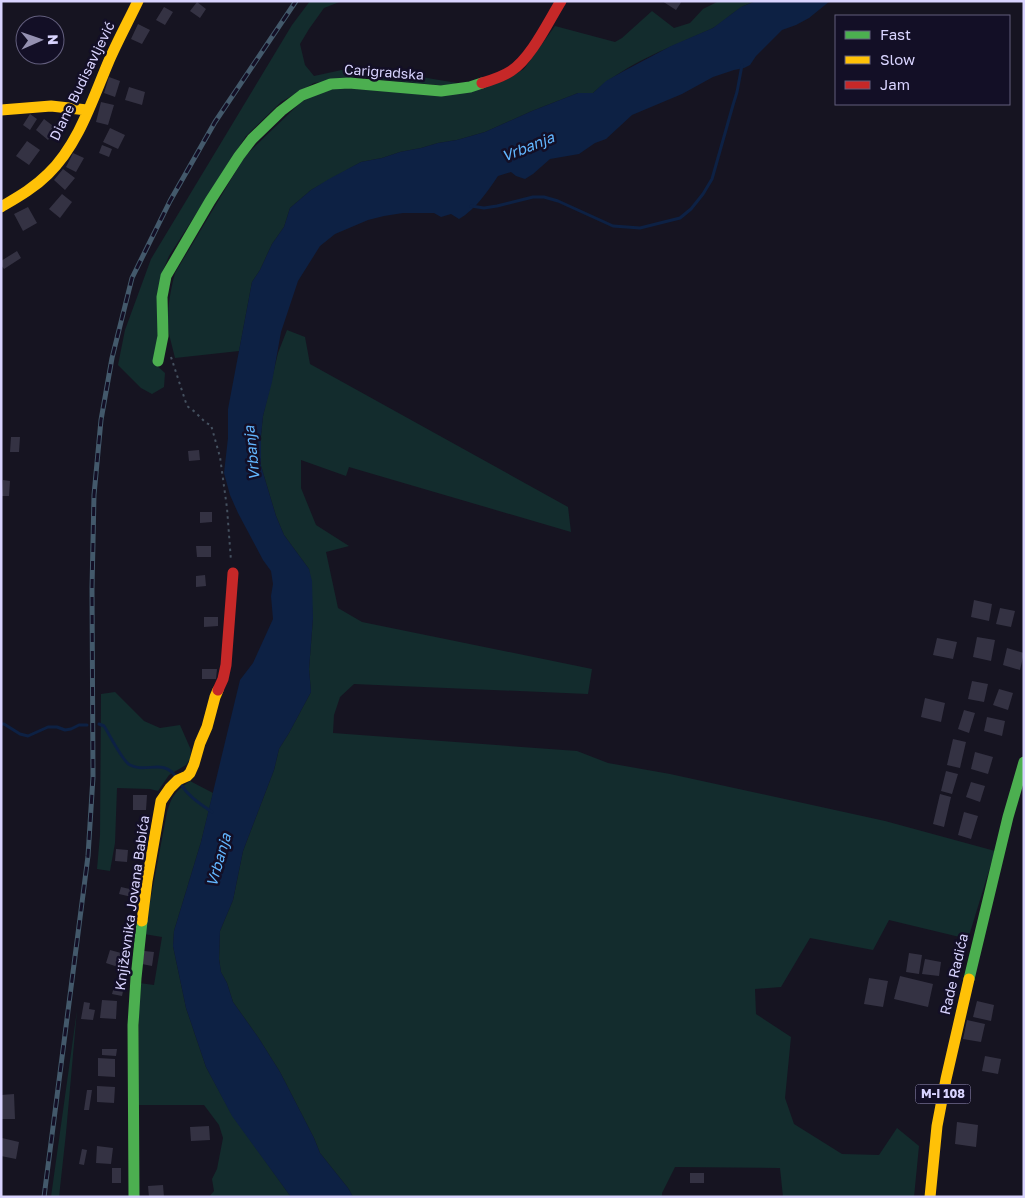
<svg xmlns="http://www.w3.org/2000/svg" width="1025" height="1198" font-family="'Golos Text',sans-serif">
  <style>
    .green { fill: #132c2d }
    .water { fill: #0d2144 }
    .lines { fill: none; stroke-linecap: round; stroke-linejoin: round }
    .stream { stroke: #0d2144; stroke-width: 3 }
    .building { fill: #343243 }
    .path { stroke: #44505f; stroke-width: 2; stroke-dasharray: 2.5 4; stroke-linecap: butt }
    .fast { stroke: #4caf50; stroke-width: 11 }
    .slow { stroke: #ffc107; stroke-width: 11 }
    .jam { stroke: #c62828; stroke-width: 11 }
    .rail-casing { stroke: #43596b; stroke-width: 5 }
    .rail { stroke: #130f26; stroke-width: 3; stroke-dasharray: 9; stroke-linecap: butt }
    .labels { text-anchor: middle; stroke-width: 5; stroke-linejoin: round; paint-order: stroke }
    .shield { fill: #130f26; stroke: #9e99be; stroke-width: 1 }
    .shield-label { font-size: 12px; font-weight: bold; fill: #d9d4ff }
    .street-label { font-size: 14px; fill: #d9d4ff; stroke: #130f26 }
    .water-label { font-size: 15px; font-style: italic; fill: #62b6ff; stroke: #130f26 }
  </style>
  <rect width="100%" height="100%" fill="#161421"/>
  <path class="green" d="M310,1H342L324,8L309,29L300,44L305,65L314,76L351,68L374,69L457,83L447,86L356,77L314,83L281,102L246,136L169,256L161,275L158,335L154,363L165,373L164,387L152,394L141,388L118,365L125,330L151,259L292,25Z
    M719,1H756C751,3 744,5 739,9C729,15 721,24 711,29C671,47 626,63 593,93H578L532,111L485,132L457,140L438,143L421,148L400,152L382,158L361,162L311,190L290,208L284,227L272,244L260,270L252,282L239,351L175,358C173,350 171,342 169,334C166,314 170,292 175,273L245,156L299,104L307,98L335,88L400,91L504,81L524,69L555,26L615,42L622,38L652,11L674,28L690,23L703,9Z
    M287,330L305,337L310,364L568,507L571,532L349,467L346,476L301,460V488L316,525L349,546L326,552L338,608L362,622L592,669L588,694L354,684L340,697L334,715L333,733L577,751L608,763L670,774L885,821L995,851L968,939L889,920L873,950L810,938L781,987L755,989L756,1014L791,1037L785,1098L794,1124L842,1154L879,1155L897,1128L919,1146L914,1197H783L780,1168L675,1167L662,1193V1197H353L348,1188L320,1153L314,1138L280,1072L258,1037L233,1002L227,983L221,972L219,959L220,931L233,900L243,851L274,770L279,749L289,733L311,692L309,669L313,618L309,569L284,535L276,516L261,466V436L263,416L278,353Z
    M115,692L144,721L160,728L180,725L191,750L190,759L186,765L169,775L158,791L150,789L117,788L115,843L110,871L97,869L100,835L101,694Z
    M190,781L213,793L201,842L174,931L173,946L186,1008L206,1067L232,1115L291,1197H209L214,1191L212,1179L217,1169L223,1138L219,1125L204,1105H139V983L154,985L162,937L144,934L167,812C172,795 176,791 190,781Z
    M77,1010L66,1133L59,1197H51Z"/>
  <path class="water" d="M756,1H830L809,18L796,25L782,30L756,56L750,65L744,68L734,70L713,77L682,94L632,115L606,139L595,143L579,154L550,159L533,174L525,179L516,176L511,172L498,176C488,191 475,210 459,219L451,214L441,217L434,213H403L384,216L368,220L335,234L320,246L298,281L281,332L272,382L263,416L261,436V466L276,516L284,535L309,569L312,581L313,618L309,669L311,692L289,733L279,749L274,770L243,851L233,900L220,931L219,959L221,972L227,983L233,1002L258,1037L280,1072L314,1138L320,1153L348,1188L353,1197H291L232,1116L206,1067L186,1008L173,946L174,931L201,842L240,680L253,663L273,619L271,596L273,584L271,571L263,560L238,513L230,495L224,473L228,438V409L252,282L260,270L272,244L284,227L290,208L311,190L329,179L361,162L382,158L400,152L421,148L438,143L457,140L485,132L532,111L578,93H593L606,81L622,72L671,46L713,28L741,7Z"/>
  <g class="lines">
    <path class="stream" d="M471,206L484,208L497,206L533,197H544L558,201L613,226L640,228L680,218L691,209L703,194L712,179L733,105L737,92L742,65
      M1,724H4L20,734L28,736L48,727H57L65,730L71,729L79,725H87
      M99,724L104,726C110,735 122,761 130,765C147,774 163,757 177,778
      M180,783C188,796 199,803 212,812"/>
  </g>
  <path class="building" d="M662,1H682L676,10Z
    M197,2L206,9L200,18L190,11Z
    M164,7L173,12L165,25L156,20Z
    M138,24L150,30L142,44L131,39Z
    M109,77L120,81L115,97L104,93Z
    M129,87L145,92L142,105L125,100Z
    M101,102L114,105L108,125L96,122Z
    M30,114L37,119L30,130L23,125Z
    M44,119L57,129L48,140L36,130Z
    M110,128L125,135L118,149L103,142Z
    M27,141L40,150L29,165L16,156Z
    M102,145L112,149L109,157L99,153Z
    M73,153L84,158L76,172L66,167Z
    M63,169L75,178L65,190L54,180Z
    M62,194L72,202L60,218L49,209Z
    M28,207L37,223L23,231L14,214Z
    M17,251L21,258L4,269L1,265V261Z
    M11,437H20L19,452H10Z
    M199,450L200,460L189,461L188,451Z
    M3,480L10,481L9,496H2Z
    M200,512H212V522L200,523Z
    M196,546H211V557H197Z
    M205,575L206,586L196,587V576Z
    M974,600L992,604L989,621L971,617Z
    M1000,608L1015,611L1011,627L996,624Z
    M204,617H218V626L204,627Z
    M977,637L995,640L991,661L973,657Z
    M937,638L957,642L953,659L933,655Z
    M1007,648L1024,653L1020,670L1003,665Z
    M202,669H217L216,679H202Z
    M972,681L988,684L984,702L968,699Z
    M999,689L1013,693L1008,710L993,705Z
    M925,698L945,703L941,722L921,717Z
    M964,710L975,713L969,733L958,729Z
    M987,717L1005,721L1002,736L984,731Z
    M953,739L966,742L960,768L947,765Z
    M975,752L993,757L988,774L971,769Z
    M946,771L958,774L952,794L941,791Z
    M971,782L985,786L980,802L966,797Z
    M940,794L951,797L944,827L933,824Z
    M133,795H147L146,810H133Z
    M964,812L978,816L971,839L958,835Z
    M116,849L128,850L127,862L115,861Z
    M121,887L134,890L132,897L119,894Z
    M110,950L121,953L118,967L106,963Z
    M144,951L154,952L152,966L142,964Z
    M909,953L922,955L919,974L906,972Z
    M925,959L941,962L939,976L922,974Z
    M900,976L933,984L928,1007L894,999Z
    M869,978L888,981L883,1007L864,1004Z
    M115,983L124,986L122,996L112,994Z
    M102,1000L117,1001L116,1019L100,1018Z
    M977,1001L994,1005L991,1021L973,1017Z
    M84,1002L90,1003L89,1009L95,1010L93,1020L81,1019Z
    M967,1020L985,1024L981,1042L963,1039Z
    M102,1049H117L116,1056L102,1055Z
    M985,1056L1001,1059L998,1074L982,1071Z
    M98,1058L115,1059V1077L98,1076Z
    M97,1086L115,1087L114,1103L97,1102Z
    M87,1090H92L89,1110H84Z
    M14,1094L15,1119H1V1095Z
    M957,1122L978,1125L976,1147L955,1144Z
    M209,1126L210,1140L191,1141L190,1127Z
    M2,1138L19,1142L16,1159L1,1156Z
    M97,1146L113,1148L111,1164L96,1163Z
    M82,1149L87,1150L84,1165L79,1164Z
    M112,1168H121V1183H112Z
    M690,1173H704V1183H690Z
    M163,1185L164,1197H149L148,1186Z"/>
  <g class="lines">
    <path class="path" d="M171,357L187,406L195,412L206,423L211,425L220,457L227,508L231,561"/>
    <path class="fast" d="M158,361L163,336L162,297L166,276L210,201L239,156L252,139L281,111L302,95L331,84L349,83L441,91L470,87L482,83
      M969,979L1008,817L1024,762
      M134,1197L133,1025L136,978L142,921"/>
    <path class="slow" d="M1,110L51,106L87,110
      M1,207C18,197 34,188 48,174C78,145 92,101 108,63C117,42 128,22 138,1
      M142,921L147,881L161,801L170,788L178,780L187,776L190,773L194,764L200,743L207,727L215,697L218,690
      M930,1197L937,1126L946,1079L969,979"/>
    <path class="jam" d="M482,83C492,80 502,77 511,71C531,58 548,22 561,1
      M218,690L223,679L226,665L233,573"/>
    <defs>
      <path id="rail" d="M44,1197L88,856L93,777L92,589L94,495L101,420L112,358L132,278L170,201L215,122L296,1"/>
    </defs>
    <use href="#rail" class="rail-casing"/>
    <use href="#rail" class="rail"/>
  </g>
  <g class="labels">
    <rect class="shield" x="915.5" y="1084.5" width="55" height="19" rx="4"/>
    <g class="shield-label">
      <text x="943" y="1098">M-I 108</text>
    </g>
    <g class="street-label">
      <text transform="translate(384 72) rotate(4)" y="5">Carigradska</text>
      <text transform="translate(82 81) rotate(-64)" y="5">Diane Budisavljević</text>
      <text transform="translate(132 903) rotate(-82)" y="5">Književnika Jovana Babića</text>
      <text transform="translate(954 974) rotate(-77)" y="5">Rade Radića</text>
    </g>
    <g class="water-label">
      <text transform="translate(528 147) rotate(-22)" y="5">Vrbanja</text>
      <text transform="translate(252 453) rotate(-96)" y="5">Vrbanja</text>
      <text transform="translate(219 860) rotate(-74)" y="5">Vrbanja</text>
    </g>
  </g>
  <rect width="1025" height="1198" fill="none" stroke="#d9d4ff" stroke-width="5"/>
  <rect x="835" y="15" width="175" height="90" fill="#130f26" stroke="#625e7d"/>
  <rect x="845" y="31" width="25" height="8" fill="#4caf50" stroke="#625e7d"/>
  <text x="880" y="40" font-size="15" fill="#d9d4ff">Fast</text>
  <rect x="845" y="56" width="25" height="8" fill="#ffc107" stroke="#625e7d"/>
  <text x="880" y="65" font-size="15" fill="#d9d4ff">Slow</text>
  <rect x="845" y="81" width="25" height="8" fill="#c62828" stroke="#625e7d"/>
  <text x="880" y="90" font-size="15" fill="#d9d4ff">Jam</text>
  <g transform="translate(40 40) rotate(88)"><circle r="24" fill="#130f26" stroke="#625e7d"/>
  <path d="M0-4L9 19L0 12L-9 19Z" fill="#9591b1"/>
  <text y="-8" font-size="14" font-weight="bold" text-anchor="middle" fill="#d9d4ff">N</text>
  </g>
</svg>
